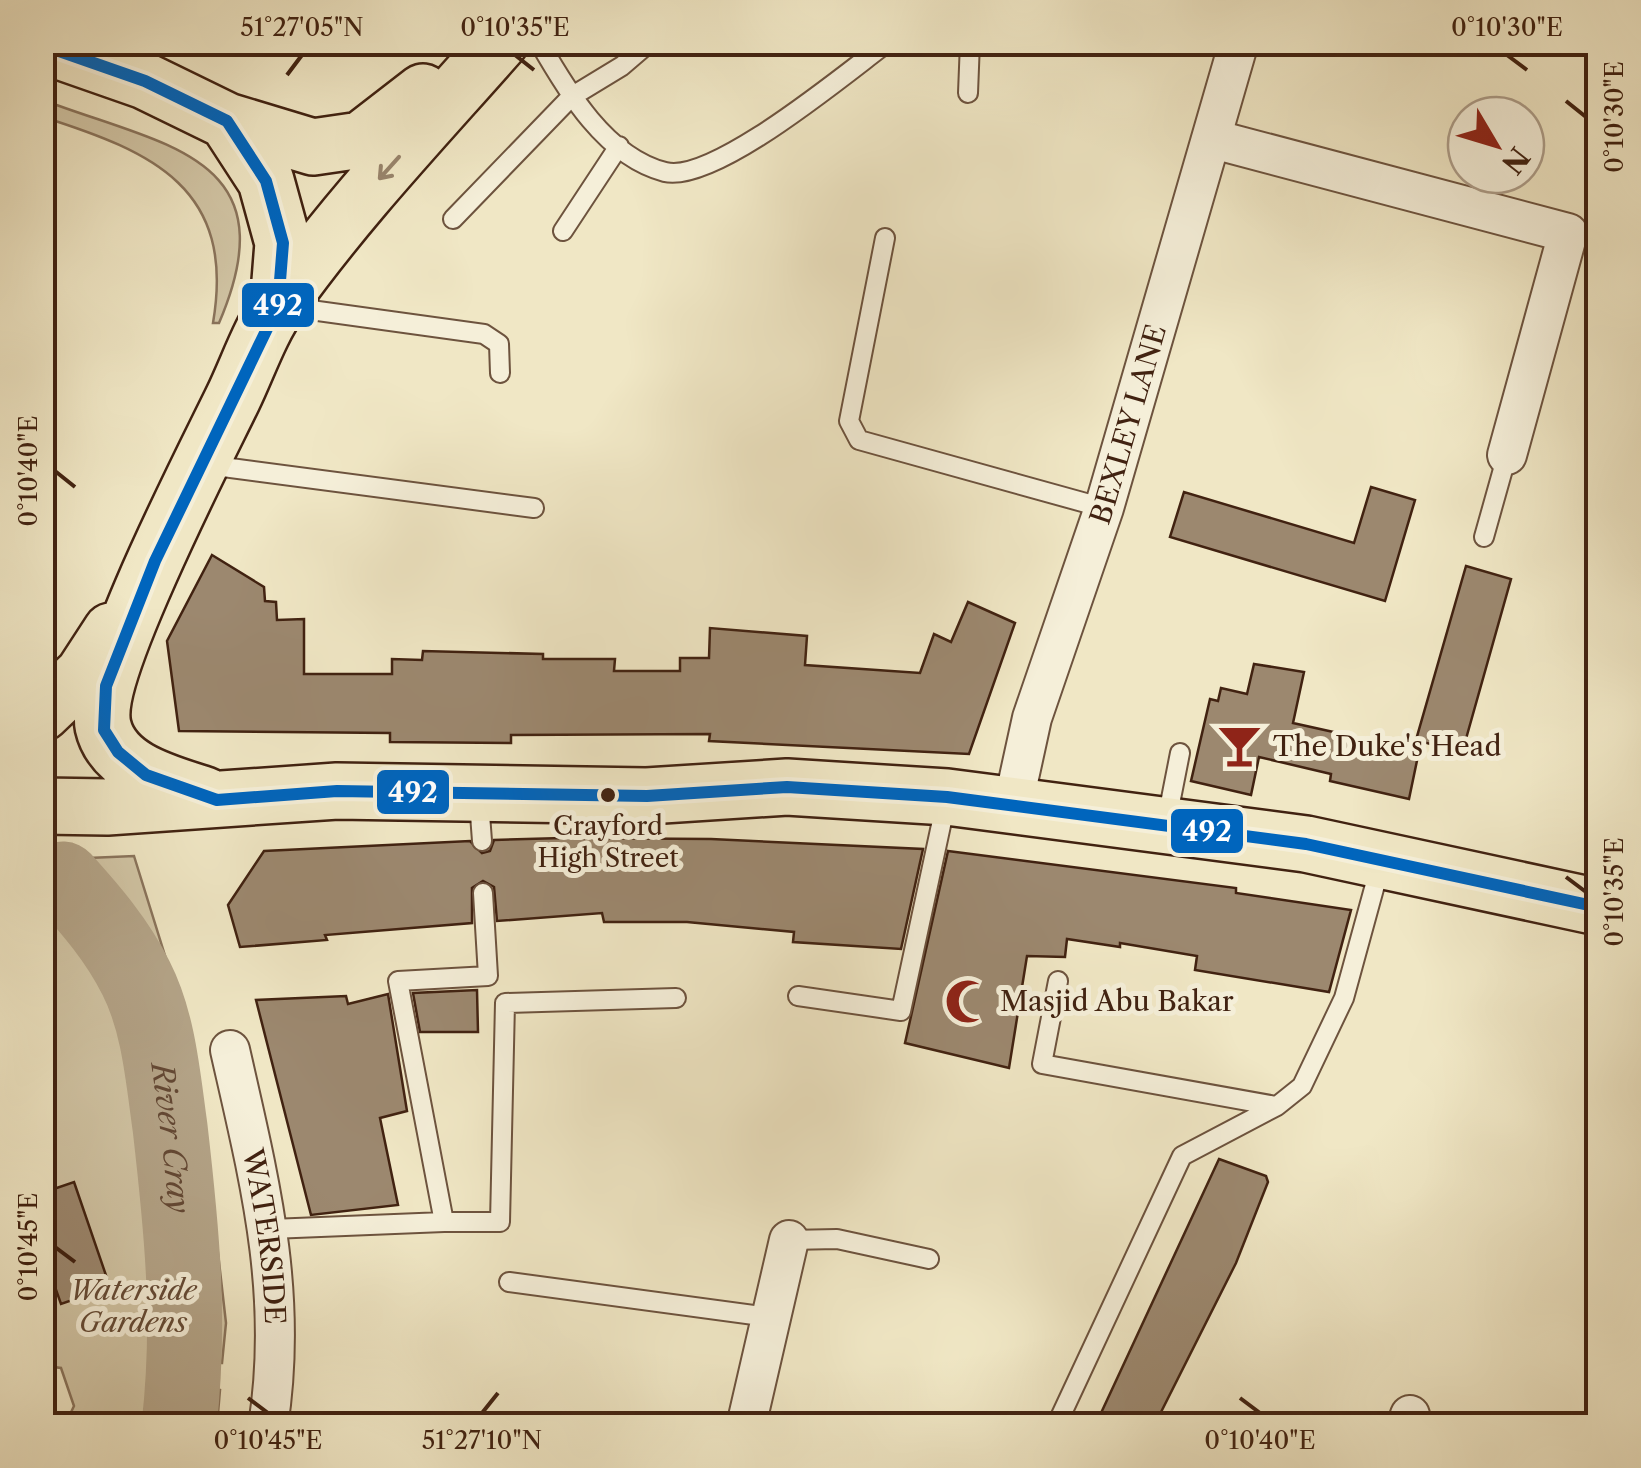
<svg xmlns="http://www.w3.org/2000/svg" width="1641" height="1468" font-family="'Libre Caslon Text',serif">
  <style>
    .green { fill: #d2c6a6; stroke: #8a745c; stroke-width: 2.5 }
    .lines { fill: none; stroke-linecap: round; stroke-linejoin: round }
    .river { stroke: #b4a488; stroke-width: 75 }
    .building { fill: #9c886f; stroke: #412211; stroke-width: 2.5 }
    .service-casing { stroke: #6d533e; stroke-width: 22 }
    .minor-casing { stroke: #6d533e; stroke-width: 42 }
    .primary-casing { stroke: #412211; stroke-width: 60 }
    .service { stroke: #f5efd9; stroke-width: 18 }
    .minor { stroke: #f5efd9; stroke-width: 38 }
    .primary { stroke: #f0e7c5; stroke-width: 55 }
    .bus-1-casing { stroke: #f5efd9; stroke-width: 20 }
    .bus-1 { stroke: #0065bd; stroke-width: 12 }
    .oneway { stroke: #98846b }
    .ticks { fill: none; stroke: #412211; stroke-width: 4 }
    .bus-dot { fill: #412211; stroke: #f5efd9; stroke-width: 4 }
    .labels { text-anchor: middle; stroke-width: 10; stroke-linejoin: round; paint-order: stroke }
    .bus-label { font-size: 26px; fill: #412211; stroke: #f5efd9 }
    .street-label { font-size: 28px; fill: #412211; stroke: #f5efd9 }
    .poi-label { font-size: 28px; fill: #412211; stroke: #f5efd9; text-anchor: start }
    .park-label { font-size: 28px; font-style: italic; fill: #654b36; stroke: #f5efd9 }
    .water-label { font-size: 30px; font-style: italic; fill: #644935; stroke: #f5efd9 }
    .line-badge { stroke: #f5efd9; stroke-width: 4 }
    .badge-label { font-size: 28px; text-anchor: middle; font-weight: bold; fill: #fff }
    .neatline { fill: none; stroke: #412211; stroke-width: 4 }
    .ticks-label { font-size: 25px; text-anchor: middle; fill: #412211 }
  </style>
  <rect width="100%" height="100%" fill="#f0e7c5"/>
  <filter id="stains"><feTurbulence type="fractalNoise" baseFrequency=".002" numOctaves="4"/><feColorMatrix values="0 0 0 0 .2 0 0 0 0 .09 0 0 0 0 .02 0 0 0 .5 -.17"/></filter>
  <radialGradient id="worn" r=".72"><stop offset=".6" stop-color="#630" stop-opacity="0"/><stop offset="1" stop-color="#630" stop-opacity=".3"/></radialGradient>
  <path class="green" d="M43,100C163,146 291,155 219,323H213C236,188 153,152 43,117Z
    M134,856L195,1052L226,1323L222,1363H216L213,1388L220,1390L217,1425H65L74,1406L61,1368L46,1366L43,1357L42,860Z"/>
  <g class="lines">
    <path class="river" id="s1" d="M63,879C91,910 117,940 136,978C159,1023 163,1078 170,1127C182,1231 191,1321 179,1426"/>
  </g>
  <path class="building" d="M1371,487L1415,500L1385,601L1170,537L1184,492L1354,543Z
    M212,555L264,587L265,601L276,602L277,620L304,619V674H392V659L422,660L423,651L543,654V659H615L614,671H680V658H709L710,628L807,636L805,665L920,673L934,634L951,642L968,602L1015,623L969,754L709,741L710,734L511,735V743L390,742V733L179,731L167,641Z
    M1466,566L1511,579L1462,753L1416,740Z
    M1254,664L1304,672L1293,723L1419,751L1409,799L1330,781L1331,774L1259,757L1251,795L1191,781L1210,699L1218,701L1221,688L1247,694Z
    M563,838L711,839L923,849L901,949L793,942L794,932L687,922H604L602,913L497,921L494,887L483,881L472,888V923L325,935L327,940L240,947L228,905L264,851L470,841L482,853L490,851L494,840Z
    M948,851L1236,888V893L1351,910L1329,992L1195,970L1197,956L1120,943V947L1067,939L1065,957L1027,956L1009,1068L905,1043Z
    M477,990L478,1032H420L413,993Z
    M388,994L407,1111L380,1118L398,1205L311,1215L256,1000L346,996L348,1004Z
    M1219,1159L1266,1176L1268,1182L1236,1263L1154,1426H1095Z
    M74,1182L110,1287L61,1304L42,1250V1193Z"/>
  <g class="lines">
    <defs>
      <path id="service" d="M539,42C567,91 606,157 665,172C714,184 846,73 888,42
        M968,93L970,42
        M453,219L571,97L622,66L650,42
        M563,231L619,146
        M885,238L849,421L859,440L1104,508
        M289,307L484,334L499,344L500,373
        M208,465L534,508
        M1484,537L1507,455
        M479,801L482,841
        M1167,819L1180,753
        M1058,981L1042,1064L1276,1106
        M798,996L901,1011L946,802
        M444,1222H500L505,1003L676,998
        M271,1229L444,1222L398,981L488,976L483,893
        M789,1240L837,1239L929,1259
        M509,1282L769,1317
        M1056,1426L1182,1156L1277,1106L1302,1086L1344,998L1381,863"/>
      <g id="minor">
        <path d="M1213,139L1568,233L1507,455"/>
        <path id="s2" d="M1013,805L1032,718L1104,508L1239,42"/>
        <path id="s3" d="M230,1050C259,1178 289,1293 268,1426"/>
        <path d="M746,1426L789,1240"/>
        <path d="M1406,1426L1410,1415"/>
      </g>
      <path id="primary" d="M42,45L145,81L227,121L313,147L361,140L423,92
        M227,121L266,181L283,243L278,306
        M42,713L83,674L111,631
        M205,795C169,783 113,770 103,726C92,673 205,456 233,398C248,367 260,330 280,303C346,210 425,127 500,42
        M42,806L107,807L337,791L647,796L787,787L947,797L1306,844L1598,907"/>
    </defs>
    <use href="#service" class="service-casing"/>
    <use href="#minor" class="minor-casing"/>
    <use href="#primary" class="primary-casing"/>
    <use href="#service" class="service"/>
    <use href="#minor" class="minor"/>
    <use href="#primary" class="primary"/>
    <defs>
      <path id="bus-1" d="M42,45L145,81L227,121L266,181L283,243L278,306L155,561L106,686L104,730L118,752L146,775L217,800L337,791L647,796L787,787L947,797L1306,844L1598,907"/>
    </defs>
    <use href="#bus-1" class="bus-1-casing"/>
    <use href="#bus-1" class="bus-1"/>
  </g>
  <defs><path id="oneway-shaft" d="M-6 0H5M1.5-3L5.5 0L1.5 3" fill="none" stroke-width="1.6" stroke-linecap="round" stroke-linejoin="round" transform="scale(2.5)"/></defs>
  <use class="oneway" href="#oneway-shaft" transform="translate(389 168) rotate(132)"/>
  <path class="ticks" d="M515,55L534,70M1507,55L1527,70M287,75L302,55M1566,101L1586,117M55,471L75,487M1566,877L1586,892M55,1247L75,1262M248,1398L268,1413M1240,1398L1260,1413M482,1413L498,1393"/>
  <defs>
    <symbol id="bar-bare" viewBox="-9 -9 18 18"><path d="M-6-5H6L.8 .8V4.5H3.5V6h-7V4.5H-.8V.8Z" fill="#8f2418" stroke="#f5efd9" stroke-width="2.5" paint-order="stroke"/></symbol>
    <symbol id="mosque-bare" viewBox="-9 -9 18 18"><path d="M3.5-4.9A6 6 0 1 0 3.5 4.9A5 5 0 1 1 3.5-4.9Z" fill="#8f2418" stroke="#f5efd9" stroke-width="2.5" paint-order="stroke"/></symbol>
  </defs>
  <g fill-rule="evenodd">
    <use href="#bar-bare" x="1208" y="714" width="63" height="63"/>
    <use href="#mosque-bare" x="936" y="970" width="63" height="63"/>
  </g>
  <circle class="bus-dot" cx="608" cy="795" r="9"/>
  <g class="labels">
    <g class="bus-label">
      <text x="608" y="835">Crayford<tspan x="608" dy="32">High Street</tspan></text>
    </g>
    <g class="street-label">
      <text dy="10" stroke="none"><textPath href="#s2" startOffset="398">BEXLEY LANE</textPath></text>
      <text dy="10" stroke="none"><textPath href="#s3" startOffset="190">WATERSIDE</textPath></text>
    </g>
    <g class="poi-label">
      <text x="1273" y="756">The Duke's Head</text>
      <text x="1000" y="1011">Masjid Abu Bakar</text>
    </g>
    <g class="park-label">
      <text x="133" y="1300">Waterside<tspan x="133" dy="32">Gardens</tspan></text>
    </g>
    <g class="water-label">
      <text dy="10" stroke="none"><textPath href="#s1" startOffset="288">River Cray</textPath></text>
    </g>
  </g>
  <g class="line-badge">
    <rect x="240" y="281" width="76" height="48" rx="10" fill="#0065bd"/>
    <rect x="375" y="768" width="76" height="48" rx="10" fill="#0065bd"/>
    <rect x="1169" y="807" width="76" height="48" rx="10" fill="#0065bd"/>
  </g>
  <g class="badge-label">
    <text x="278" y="315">492</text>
    <text x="413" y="802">492</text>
    <text x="1207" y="841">492</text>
  </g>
  <rect width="1641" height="1468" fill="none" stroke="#f0e7c5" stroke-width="110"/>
  <g transform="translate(1496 145) rotate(128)"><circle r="48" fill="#f5efd9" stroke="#ad9d89" stroke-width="2.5"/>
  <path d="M0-8L18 38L0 25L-18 38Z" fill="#8f2418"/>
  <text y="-15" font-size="28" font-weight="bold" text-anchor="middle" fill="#412211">N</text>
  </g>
  <rect x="55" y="55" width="1531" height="1358" class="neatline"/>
  <g class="ticks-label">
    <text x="302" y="36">51°27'05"N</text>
    <text x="515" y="36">0°10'35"E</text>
    <text x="1507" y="36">0°10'30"E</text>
    <text transform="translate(1614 117) rotate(-90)" y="9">0°10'30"E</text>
    <text transform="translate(28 471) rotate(-90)" y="9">0°10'40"E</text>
    <text transform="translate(1614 892) rotate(-90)" y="9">0°10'35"E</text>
    <text transform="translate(28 1247) rotate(-90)" y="9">0°10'45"E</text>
    <text x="268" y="1449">0°10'45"E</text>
    <text x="482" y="1449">51°27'10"N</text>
    <text x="1260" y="1449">0°10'40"E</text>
  </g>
  <rect width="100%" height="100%" filter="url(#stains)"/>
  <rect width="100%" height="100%" fill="url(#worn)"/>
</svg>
